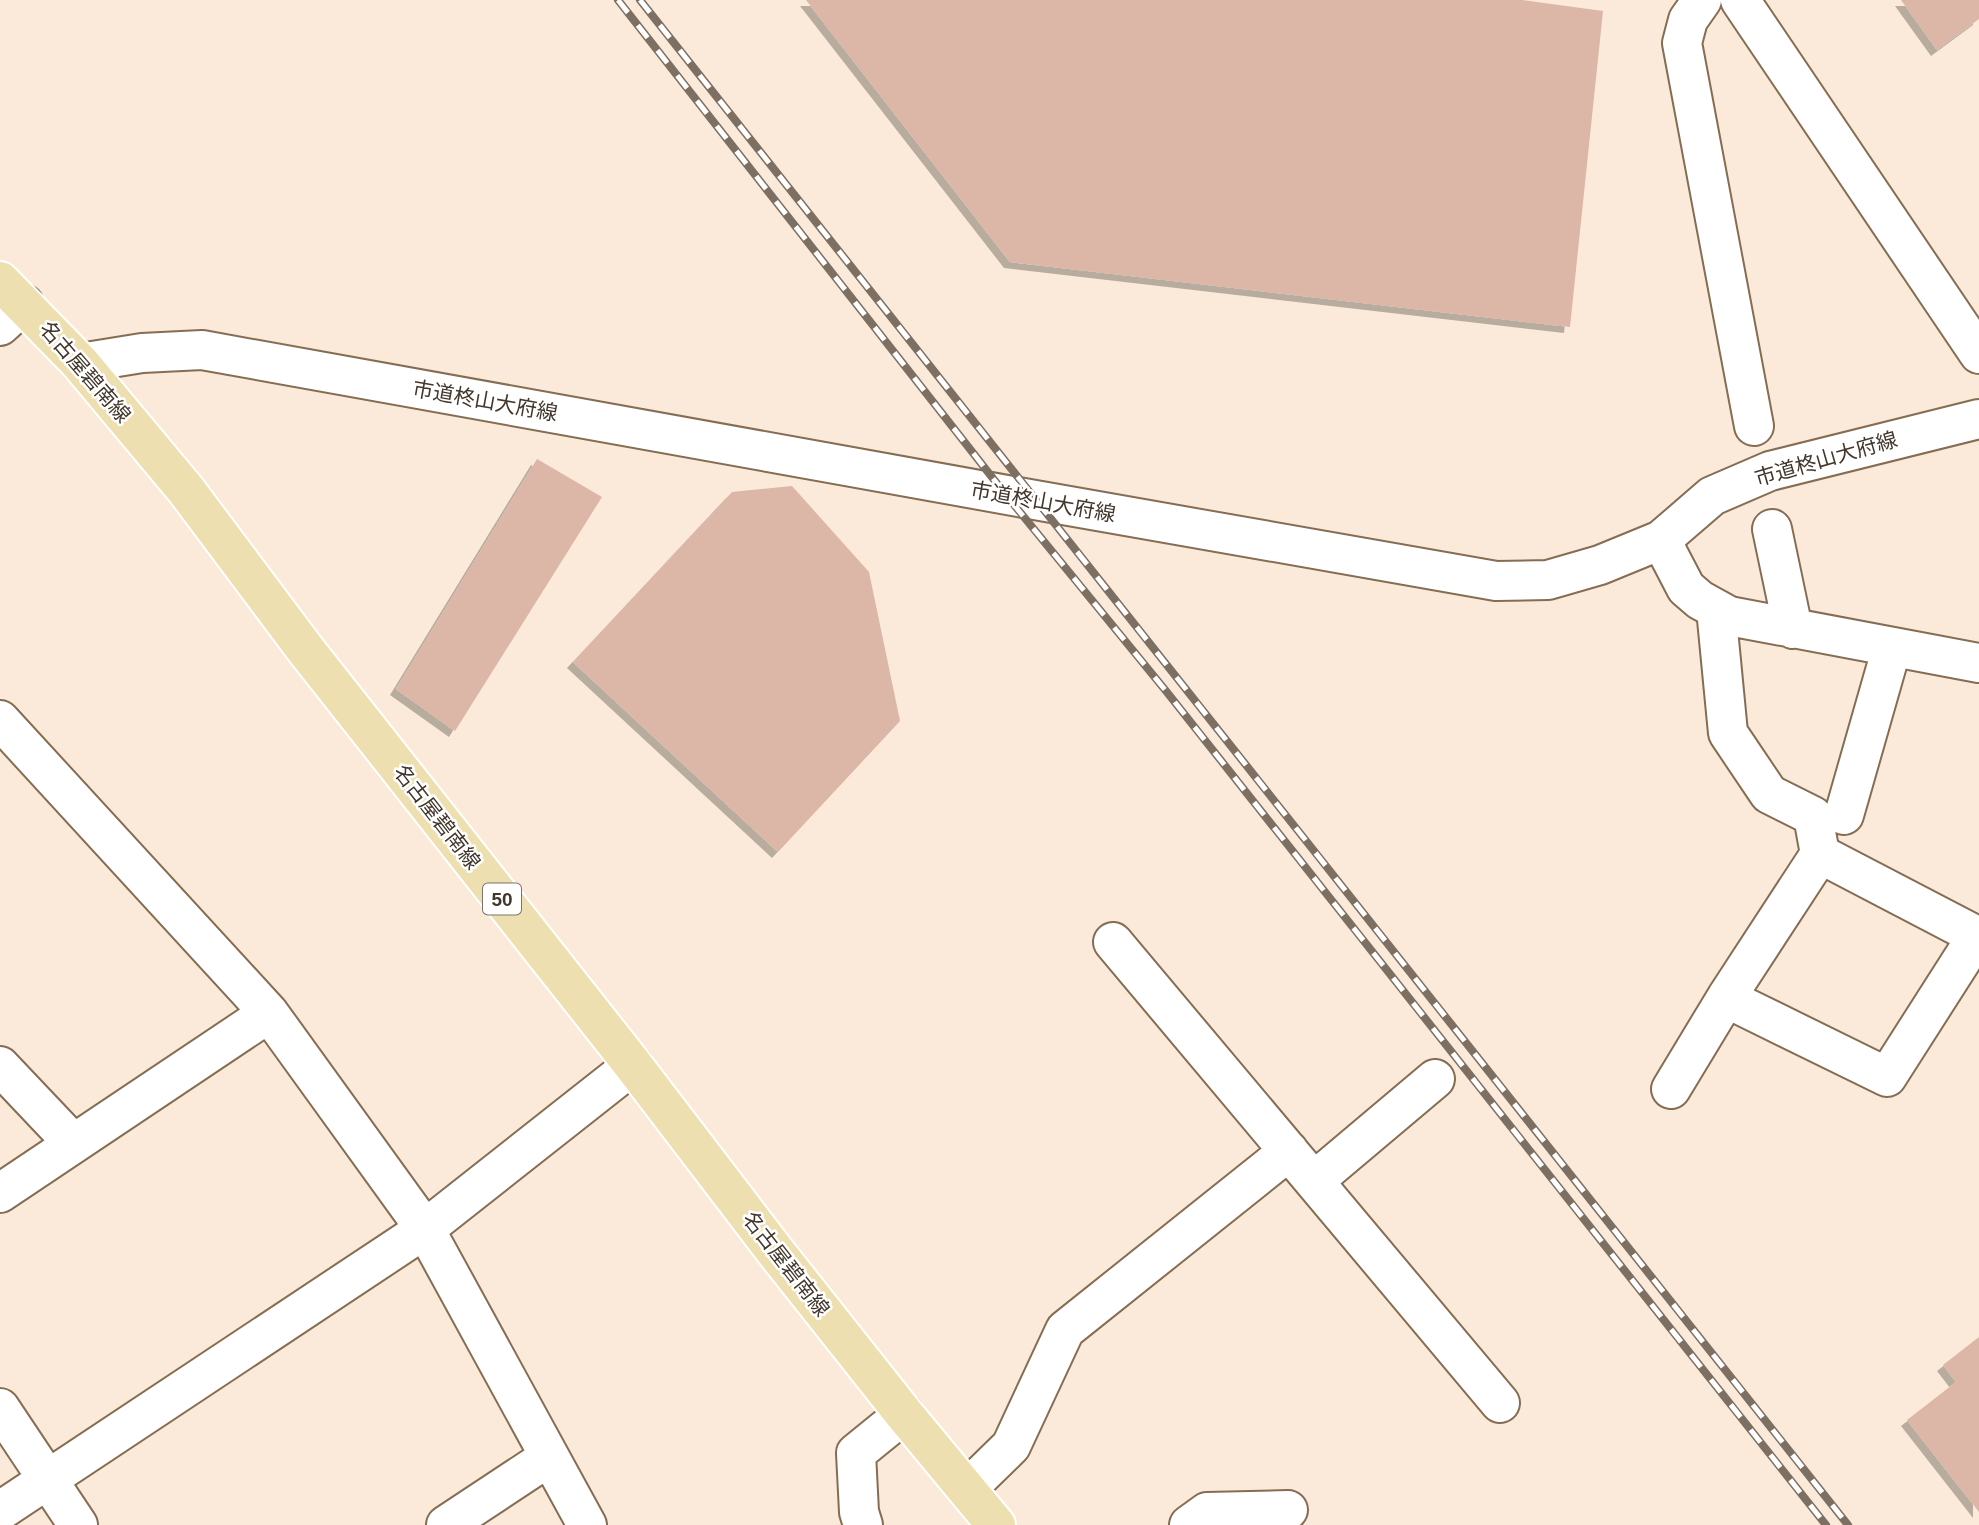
<svg xmlns="http://www.w3.org/2000/svg" width="1979" height="1525" font-family="Arial,'Noto Sans JP',sans-serif">
  <style>
    .building { fill: #dcb6a7; filter: url(#shadow) }
    .lines { fill: none; stroke-linecap: round; stroke-linejoin: round }
    .minor-casing { stroke: #856d53; stroke-width: 42 }
    .major-casing { stroke: #fff; stroke-width: 42 }
    .minor { stroke: #fff; stroke-width: 38 }
    .major { stroke: #eedfb0; stroke-width: 38 }
    .rail-casing { stroke: #7d7063; stroke-width: 8 }
    .rail { stroke: #fff; stroke-width: 5; stroke-dasharray: 16; stroke-linecap: butt }
    .labels { text-anchor: middle; stroke-width: 5; stroke-linejoin: round; paint-order: stroke }
    .shield { fill: #fff; stroke: #7b736b; stroke-width: 2 }
    .shield-label { font-size: 19px; font-weight: bold; fill: #42372c }
    .street-label { font-size: 21px; fill: #42372c; stroke: #fff }
  </style>
  <defs>
    <filter id="shadow"><feDropShadow dx="-6" dy="6" stdDeviation="0" flood-color="#0004"/></filter>
  </defs>
  <rect width="100%" height="100%" fill="#fbead9"/>
  <path class="building" d="M806,0H1522L1603,11L1570,327L1010,262Z
    M1901,0H1979V19L1937,50Z
    M537,459L602,497L455,731L396,689Z
    M792,486L869,572L900,721L778,852L573,662L732,492Z
    M1979,1337V1512L1907,1420L1956,1382L1943,1365Z"/>
  <g class="lines">
    <defs>
      <path id="minor" d="M1702,0L1688,20L1682,43L1754,426
        M1740,0L1979,354
        M0,326L24,304
        M80,363L142,353L202,350L1035,500L1496,581L1548,580L1600,565L1661,540L1712,496L1770,471L1979,419
        M1772,529L1793,629
        M1661,540L1686,588L1700,600L1729,616L1979,663
        M1716,609L1728,733L1769,794L1813,816L1820,854L1726,998L1887,1077L1977,936L1820,854
        M0,720L269,1013L425,1229L587,1525
        M1844,815L1892,647
        M1113,942L1500,1403
        M0,1066L73,1143
        M1671,1089L1726,998
        M1314,1181L1435,1079
        M0,1193L269,1013
        M0,1408L78,1525
        M967,1489L1011,1446L1065,1330L1289,1151
        M0,1511L425,1229L633,1065
        M446,1525L549,1457
        M863,1525L859,1512L856,1453L904,1414
        M1189,1525L1207,1512L1288,1510"/>
      <path id="major" d="M0,281L80,363L186,490L305,649L633,1065L775,1251L904,1414L996,1525"/>
    </defs>
    <use href="#minor" class="minor-casing"/>
    <use href="#major" class="major-casing"/>
    <use href="#minor" class="minor"/>
    <use href="#major" class="major"/>
    <defs>
      <path id="rail" d="M618,0L1006,495L1166,691L1826,1525
        M640,0L1848,1525"/>
    </defs>
    <use href="#rail" class="rail-casing"/>
    <use href="#rail" class="rail"/>
  </g>
  <g class="labels">
    <rect class="shield" x="483" y="883.5" width="38" height="31" rx="5"/>
    <g class="shield-label">
      <text x="502" y="906">50</text>
    </g>
    <g class="street-label">
      <text transform="translate(85 372) rotate(49)" y="7">名古屋碧南線</text>
      <text transform="translate(485 401) rotate(10)" y="7">市道柊山大府線</text>
      <text transform="translate(1826 459) rotate(-16)" y="7">市道柊山大府線</text>
      <text transform="translate(1043 502) rotate(10)" y="7">市道柊山大府線</text>
      <text transform="translate(437 817) rotate(52)" y="7">名古屋碧南線</text>
      <text transform="translate(786 1264) rotate(52)" y="7">名古屋碧南線</text>
    </g>
  </g>
</svg>
